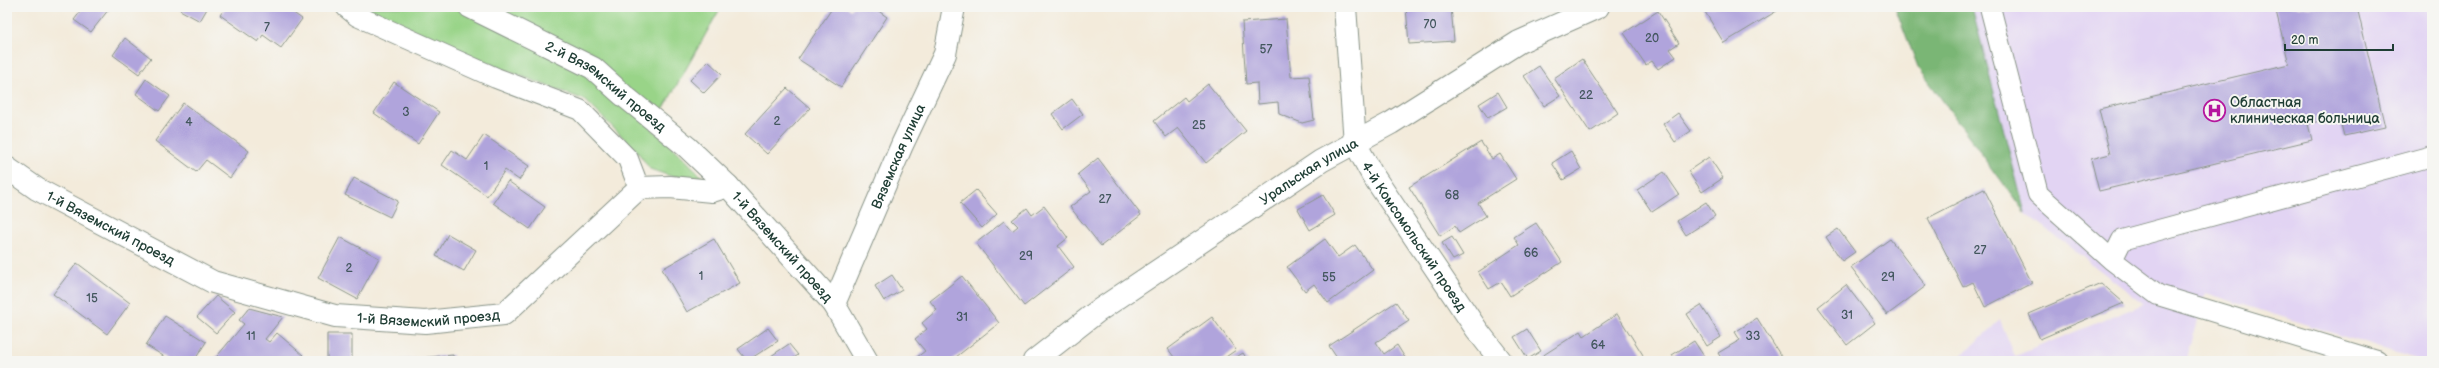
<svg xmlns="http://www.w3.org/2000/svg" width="2439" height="368" font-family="'Balsamiq Sans',sans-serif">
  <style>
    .built { fill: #e2d4f3 }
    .green { fill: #99d488; stroke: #5c885e }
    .forest { fill: #7ab674; stroke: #4c7a54 }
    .building { fill: #b0a4dc }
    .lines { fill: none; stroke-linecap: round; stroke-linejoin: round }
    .service-casing { stroke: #899488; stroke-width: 22 }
    .minor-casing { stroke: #899488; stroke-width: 24 }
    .service { stroke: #fff; stroke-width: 20 }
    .minor { stroke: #fff; stroke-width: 22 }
    .labels { text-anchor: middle; stroke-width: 4; stroke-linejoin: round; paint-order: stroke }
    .number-label { font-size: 12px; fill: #43575e }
    .street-label { font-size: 14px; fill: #1f3d34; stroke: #f6f6f2 }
    .poi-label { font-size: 14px; fill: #1f3d34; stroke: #f6f6f2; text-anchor: start }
  </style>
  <rect width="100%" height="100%" fill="#f6f6f2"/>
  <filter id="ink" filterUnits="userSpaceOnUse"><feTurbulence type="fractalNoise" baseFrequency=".025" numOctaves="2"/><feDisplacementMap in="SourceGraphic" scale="8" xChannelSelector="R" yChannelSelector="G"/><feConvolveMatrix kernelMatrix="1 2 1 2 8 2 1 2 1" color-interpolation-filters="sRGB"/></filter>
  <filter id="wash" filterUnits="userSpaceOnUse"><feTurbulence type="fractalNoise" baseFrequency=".012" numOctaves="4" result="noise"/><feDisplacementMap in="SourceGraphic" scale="16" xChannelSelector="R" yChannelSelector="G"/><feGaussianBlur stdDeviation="0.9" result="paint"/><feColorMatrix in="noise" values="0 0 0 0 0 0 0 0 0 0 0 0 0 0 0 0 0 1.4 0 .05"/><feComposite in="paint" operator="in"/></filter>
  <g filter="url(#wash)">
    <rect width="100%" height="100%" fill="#f3ebdb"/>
    <path class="built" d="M1972,7H2432V361H2422L2206,293L2186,361H1955L2000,320L2015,356L2144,304L2025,213Z"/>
    <path class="green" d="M360,7H721L652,129L679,153L703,178L670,176L650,169L637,151L585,100L500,68Z"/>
    <path class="forest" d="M1895,7H1972L2025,213L1918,67Z"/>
    <g id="blocks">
      <path class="building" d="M84,7L109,9L91,32L74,20Z
        M182,7H208L200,21L180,10Z
        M226,7H285L302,19L281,48L263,35L258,42L220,15Z
        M833,7H847L851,10L853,7H873L887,17L841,87L798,59Z
        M1406,7H1451L1454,41L1409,44Z
        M1702,7H1779L1780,9L1724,43Z
        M2275,7H2357L2385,127L2344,136L2339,117L2308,124L2312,140L2099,191L2091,159L2110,154L2099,109L2289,64Z
        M1658,11L1679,43L1670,49L1676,57L1658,69L1652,61L1646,65L1624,33Z
        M1286,19L1291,77L1309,76L1314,120L1302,123L1279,114L1278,102L1258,104L1257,83L1246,84L1242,22Z
        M125,38L151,58L139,74L113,55Z
        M1582,59L1618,113L1590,132L1554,78Z
        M708,61L722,74L704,93L690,80Z
        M1539,66L1560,96L1544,106L1524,76Z
        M146,79L170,96L159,111L136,94Z
        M394,82L439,112L418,144L374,113Z
        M1208,84L1246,131L1206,163L1178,128L1166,137L1154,121L1184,97L1187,101Z
        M787,88L810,108L767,154L745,134Z
        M1498,92L1507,107L1488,118L1479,104Z
        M1072,99L1083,114L1063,129L1052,114Z
        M183,103L249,151L230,178L206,160L196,172L155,141Z
        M1678,113L1691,131L1675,142L1663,124Z
        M484,135L529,166L519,180L505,170L487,196L442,165L452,150L467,160Z
        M1481,142L1492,159L1500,154L1516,179L1478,203L1486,216L1459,233L1455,226L1440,236L1409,187Z
        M1571,151L1581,169L1563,180L1552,163Z
        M1709,157L1723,178L1702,192L1688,171Z
        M1098,158L1141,215L1101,246L1070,207L1091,191L1078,174Z
        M1664,172L1679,194L1652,212L1637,190Z
        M354,178L398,201L390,217L345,195Z
        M508,181L545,207L530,229L493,203Z
        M1984,189L2032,283L1985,307L1973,282L1963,287L1928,218Z
        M976,190L997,214L982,228L960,203Z
        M1323,195L1335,215L1310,230L1298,209Z
        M1706,202L1715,216L1686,235L1677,221Z
        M1044,206L1068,238L1058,246L1074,267L1024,306L976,243L1004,221L1012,231L1018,226L1012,220L1027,208L1032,215Z
        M1536,223L1562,262L1510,296L1501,282L1489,289L1478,272L1519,245L1514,237Z
        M1838,229L1855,252L1842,261L1826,237Z
        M448,234L476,250L464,271L436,256Z
        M340,237L379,258L357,299L318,278Z
        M1452,237L1463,255L1453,260L1442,243Z
        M714,239L740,283L687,312L662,269Z
        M1325,239L1338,257L1355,245L1373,270L1328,303L1314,284L1305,291L1287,267Z
        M1890,239L1926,286L1887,315L1851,267Z
        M77,263L130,303L107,334L53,294Z
        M892,275L902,290L884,301L875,286Z
        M962,276L999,323L951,361H912L925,351L915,339L927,329L922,323L937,310L930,301Z
        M2101,283L2124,303L2040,339L2029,314Z
        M1846,285L1875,323L1847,345L1818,307Z
        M216,296L235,312L216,333L197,317Z
        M1396,302L1409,321L1376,342L1384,354L1397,345L1407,361H1339L1329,346Z
        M1701,305L1721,337L1707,346L1687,314Z
        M249,308L283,317L265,339L269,342L277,333L303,355L298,361H213L244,324L239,320Z
        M1617,314L1643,355L1633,361H1545L1542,356L1581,331L1584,336Z
        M165,316L206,342L194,361H171L146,345Z
        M1212,317L1236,350L1220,361H1177L1168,349Z
        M1757,318L1784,361H1723L1718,353L1740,340L1735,332Z
        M768,328L778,341L747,361L738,349Z
        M1527,329L1541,351L1528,359L1514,337Z
        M327,334H352V361H327Z
        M1694,341L1707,361H1676L1672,355Z
        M789,344L798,355L790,361H774L771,356Z
        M1243,353L1248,361H1230Z
        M453,355V361H398V360Z"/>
    </g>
  </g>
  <g filter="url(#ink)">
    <use href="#blocks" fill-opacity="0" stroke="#899488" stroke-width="1"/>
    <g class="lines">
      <defs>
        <path id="service" d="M346,7L357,16L496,78L580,110L628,159L639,188
          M1990,7L2038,194L2112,260L2158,295L2377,361
          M2112,260L2122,240L2432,156"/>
        <g id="minor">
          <path id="s1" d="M470,7L593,68L623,95L687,147L728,186"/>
          <path id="s2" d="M1345,7L1355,143L1372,174L1477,330L1501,361"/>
          <path id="s3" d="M7,168L37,189L213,282L335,316L425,322L504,314L639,188L670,187L712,191L728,186L834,304L867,361"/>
          <path id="s4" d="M834,304L902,145L945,54L954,7"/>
          <path id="s5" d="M1034,361L1098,311L1321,161L1391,123L1519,42L1598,7"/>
        </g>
      </defs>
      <use href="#service" class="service-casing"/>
      <use href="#minor" class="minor-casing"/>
      <use href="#service" class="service"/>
      <use href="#minor" class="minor"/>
    </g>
  </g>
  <defs>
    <symbol id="hospital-ring" viewBox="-11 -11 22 22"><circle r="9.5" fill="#f6f6f2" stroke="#b5179e" stroke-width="1.5"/><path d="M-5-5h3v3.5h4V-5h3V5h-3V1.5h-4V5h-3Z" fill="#b5179e"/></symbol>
  </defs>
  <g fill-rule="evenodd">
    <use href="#hospital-ring" x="2202" y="98" width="25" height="25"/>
  </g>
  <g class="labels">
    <g class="number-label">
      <text x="1430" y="28">70</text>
      <text x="267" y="31">7</text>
      <text x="1652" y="42">20</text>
      <text x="1266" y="53">57</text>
      <text x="1586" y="99">22</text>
      <text x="406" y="116">3</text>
      <text x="777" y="125">2</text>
      <text x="189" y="126">4</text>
      <text x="1199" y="129">25</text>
      <text x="486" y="170">1</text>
      <text x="1452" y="199">68</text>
      <text x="1105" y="203">27</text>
      <text x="1980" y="254">27</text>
      <text x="1531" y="257">66</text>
      <text x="1026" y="260">29</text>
      <text x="349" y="272">2</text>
      <text x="701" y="280">1</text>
      <text x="1329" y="281">55</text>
      <text x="1888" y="281">29</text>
      <text x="92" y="302">15</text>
      <text x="1847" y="319">31</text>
      <text x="962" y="321">31</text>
      <text x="251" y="340">11</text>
      <text x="1753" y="340">33</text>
      <text x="1598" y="349">64</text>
    </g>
    <g class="street-label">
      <text dy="5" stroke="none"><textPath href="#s1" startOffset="158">2-й Вяземский проезд</textPath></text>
      <text dy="5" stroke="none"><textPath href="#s4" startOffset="161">Вяземская улица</textPath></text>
      <text dy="5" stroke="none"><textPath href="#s5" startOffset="334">Уральская улица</textPath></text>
      <text dy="5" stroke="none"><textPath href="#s3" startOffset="120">1-й Вяземский проезд</textPath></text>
      <text dy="5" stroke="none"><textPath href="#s2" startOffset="247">4-й Комсомольский проезд</textPath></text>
      <text dy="5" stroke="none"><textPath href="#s3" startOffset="888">1-й Вяземский проезд</textPath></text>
      <text dy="5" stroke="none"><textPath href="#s3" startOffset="456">1-й Вяземский проезд</textPath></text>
    </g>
    <g class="poi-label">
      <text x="2230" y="107">Областная<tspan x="2230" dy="16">клиническая больница</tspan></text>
    </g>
  </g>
  <rect width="2439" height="368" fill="none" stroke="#f6f6f2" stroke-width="24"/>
  <path d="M2285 44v6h108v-6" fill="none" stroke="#1f3d34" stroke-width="2"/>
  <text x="2291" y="44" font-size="12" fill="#1f3d34" stroke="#f6f6f2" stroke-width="3" paint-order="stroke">20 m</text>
</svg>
